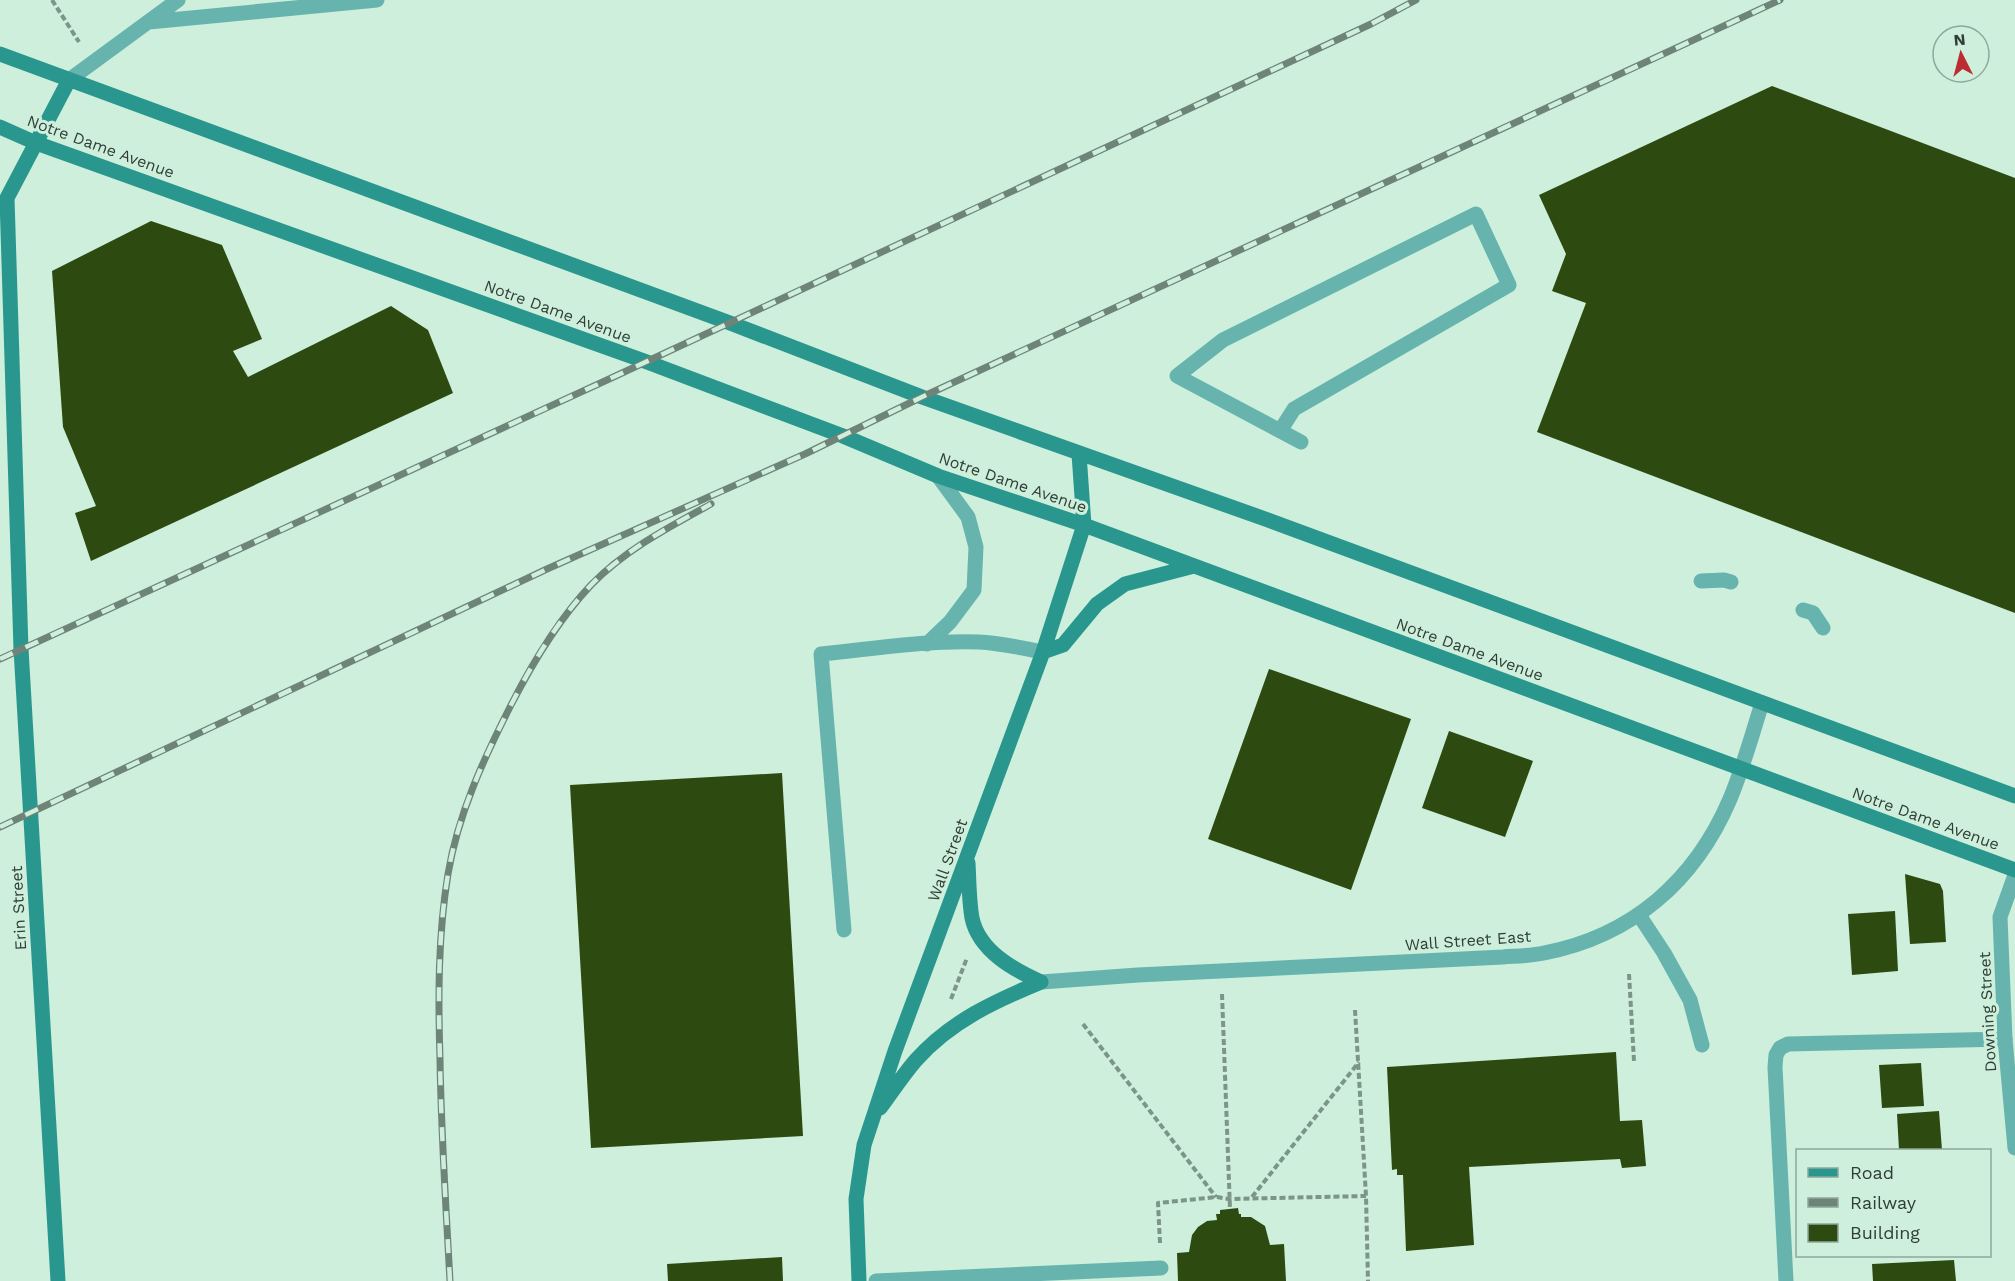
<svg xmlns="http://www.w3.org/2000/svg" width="2015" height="1281" font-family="'Work Sans',sans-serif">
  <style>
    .building { fill: #2d4b10 }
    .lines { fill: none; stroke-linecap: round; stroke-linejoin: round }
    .path { stroke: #7d9587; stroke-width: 4; stroke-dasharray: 6 3; stroke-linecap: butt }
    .lane { stroke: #66b4ad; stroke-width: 15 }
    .street { stroke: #66b4ad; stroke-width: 15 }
    .secondary { stroke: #2a978e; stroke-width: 15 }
    .rail-casing { stroke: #6e8478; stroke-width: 7 }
    .rail { stroke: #cdefdc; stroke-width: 4.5; stroke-dasharray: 14; stroke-linecap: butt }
    .labels { text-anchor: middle; stroke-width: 6; stroke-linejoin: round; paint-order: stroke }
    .street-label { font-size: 16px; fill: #303e36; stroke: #cdefdc }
  </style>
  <rect width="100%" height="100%" fill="#cdefdc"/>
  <path class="building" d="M1772,86L2015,178V613L1537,432L1586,303L1552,291L1566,254L1539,195Z
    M151,221L222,245L262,339L233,351L248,377L391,306L428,330L453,393L91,561L75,513L96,506L63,427L52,271Z
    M1269,669L1411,719L1351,890L1208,839Z
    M1449,731L1533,761L1505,837L1422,808Z
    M782,773L803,1136L591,1148L570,785Z
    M1905,874L1940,884L1943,891L1946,942L1910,944Z
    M1895,911L1898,971L1852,975L1848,914Z
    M1616,1052L1620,1121L1642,1120L1646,1166L1622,1168L1620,1159L1469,1167L1474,1245L1406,1251L1403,1175H1397V1169L1392,1170L1387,1067Z
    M1921,1063L1924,1106L1882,1108L1879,1065Z
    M1939,1111L1942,1150H1899L1897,1114Z
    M1238,1208L1239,1214H1241V1217H1251L1265,1226L1270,1245L1284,1244L1286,1281H1178L1177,1253L1189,1252L1192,1235L1198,1227L1207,1221L1217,1220L1216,1214H1220V1210Z
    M782,1257L783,1281H668L667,1264Z
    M1954,1260L1956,1281H1873L1872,1264Z"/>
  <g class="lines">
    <path class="path" d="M52,0L79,42
      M1629,974L1634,1061
      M1222,994L1230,1209
      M951,999L967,958
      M1355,1010L1366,1196L1368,1281
      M1083,1024L1216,1197
      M1252,1197L1359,1062
      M1160,1243L1158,1203L1217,1197L1229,1199L1366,1196"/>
    <path class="lane" d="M149,22L377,0
      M69,80L178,0
      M1280,431L1294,409L1509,285L1476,214L1223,340L1177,376L1301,442
      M1701,581L1724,580L1731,582
      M1803,610L1813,613L1823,628
      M927,644L950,622L974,590L976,547L968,517L938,476
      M1639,915L1664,953L1690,1000L1702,1045
      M844,930L821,654C873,649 927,640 979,642C1000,643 1022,648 1043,652
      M876,1281L1161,1268
      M1786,1281L1775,1067L1776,1055L1780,1048L1788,1044L2005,1039"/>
    <path class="street" d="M2015,875L2000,917L2005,1039L2015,1148
      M1041,982L1138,975L1503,957C1516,956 1530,956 1544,953C1632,936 1695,881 1730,799C1743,768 1752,735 1762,703"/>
    <path class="secondary" d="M0,54L730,323L922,397L1268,520L2015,796
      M0,127L36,143L647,362L843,436L938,476L1084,525L2015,870
      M1043,652L1063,645L1097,604L1125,584L1194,566
      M968,863C969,881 969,901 972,918C979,951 1014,970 1041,982
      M880,1108C892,1092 903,1075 916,1060C951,1021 995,1001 1041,982
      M58,1281L21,649L7,198L69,80
      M859,1281L856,1199L864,1145L895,1051L1043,652L1084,525L1079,454"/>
    <defs>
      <path id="rail" d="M0,659L607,380L1371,24L1416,0
        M0,827L547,569L805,454L922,397L1780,0
        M450,1281C446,1207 441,1133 440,1059C438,997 438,935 448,874C458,814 484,758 511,705C533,662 558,620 591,585C625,550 669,527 711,504"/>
    </defs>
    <use href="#rail" class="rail-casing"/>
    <use href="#rail" class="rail"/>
  </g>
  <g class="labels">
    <g class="street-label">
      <text transform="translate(101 146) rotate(20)" y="6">Notre Dame Avenue</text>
      <text transform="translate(558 311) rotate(20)" y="6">Notre Dame Avenue</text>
      <text transform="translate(1013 482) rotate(19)" y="6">Notre Dame Avenue</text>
      <text transform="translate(1470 649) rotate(20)" y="6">Notre Dame Avenue</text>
      <text transform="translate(1926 818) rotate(20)" y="6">Notre Dame Avenue</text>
      <text transform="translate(947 860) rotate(-70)" y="6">Wall Street</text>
      <text transform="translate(18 908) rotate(-93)" y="6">Erin Street</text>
      <text transform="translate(1468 940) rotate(-4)" y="6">Wall Street East</text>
      <text transform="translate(1987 1012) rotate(-93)" y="6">Downing Street</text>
    </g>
  </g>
  <rect x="1796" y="1149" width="195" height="108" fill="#cdefdc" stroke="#8ea89a" stroke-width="1.5"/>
  <rect x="1808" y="1168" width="30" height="9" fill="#2a978e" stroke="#8ea89a" stroke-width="1.5"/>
  <text x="1850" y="1179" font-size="18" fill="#303e36">Road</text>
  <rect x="1808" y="1198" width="30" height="9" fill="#6e8478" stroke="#8ea89a" stroke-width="1.5"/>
  <text x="1850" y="1209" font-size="18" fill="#303e36">Railway</text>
  <rect x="1808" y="1224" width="30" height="18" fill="#2d4b10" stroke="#8ea89a" stroke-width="1.5"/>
  <text x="1850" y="1239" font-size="18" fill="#303e36">Building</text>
  <g transform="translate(1961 54) rotate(354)"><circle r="28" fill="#cdefdc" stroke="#8ea89a" stroke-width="1.5"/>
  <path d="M0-4.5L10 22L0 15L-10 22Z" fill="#bc2d32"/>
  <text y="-9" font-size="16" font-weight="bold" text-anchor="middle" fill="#303e36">N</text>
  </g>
</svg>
